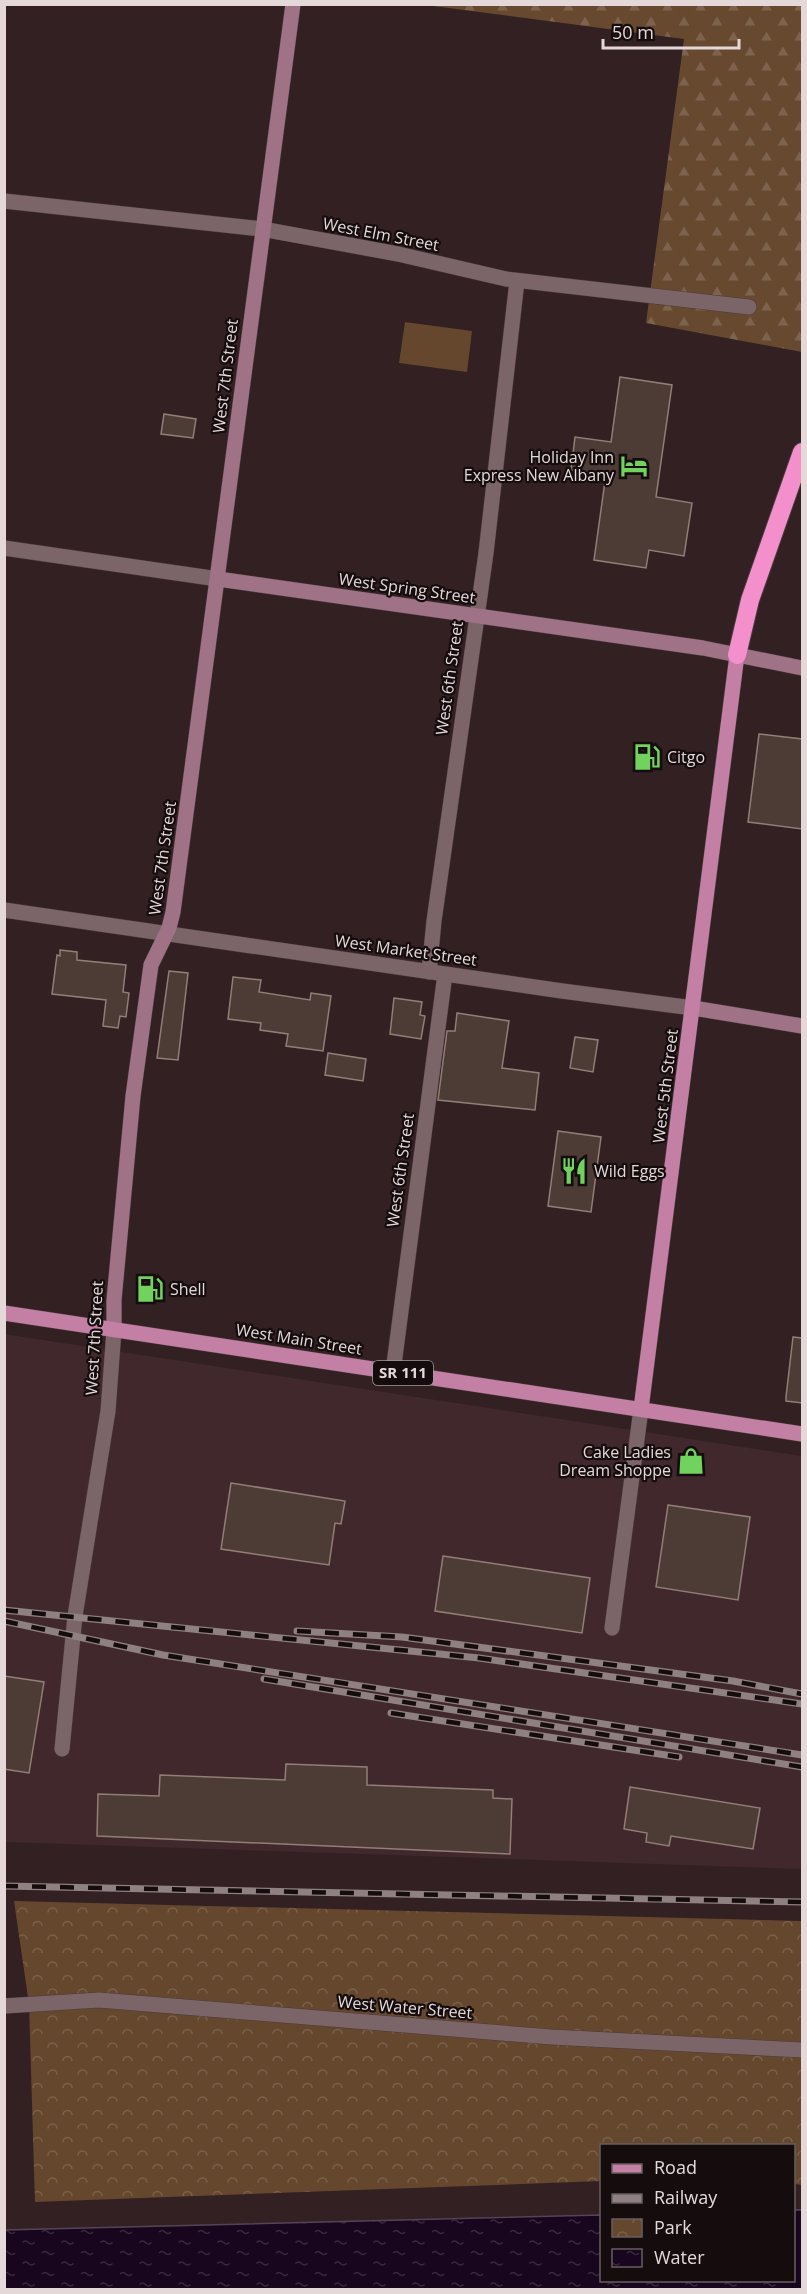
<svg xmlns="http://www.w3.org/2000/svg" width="807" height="2294" font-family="'Open Sans',sans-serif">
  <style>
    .built { fill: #40282c }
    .forest { fill: url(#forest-firs) }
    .park { fill: url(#park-crowns) }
    .garden { fill: #65472d }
    .water { fill: url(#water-ripples); stroke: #564456; stroke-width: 1.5 }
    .building { fill: #4d3b36; stroke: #937d77; stroke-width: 1.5 }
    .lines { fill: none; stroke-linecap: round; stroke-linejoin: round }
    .street-casing { stroke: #4a3b3d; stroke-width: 16 }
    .secondary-casing { stroke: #4a3b3d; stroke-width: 16 }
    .primary-casing { stroke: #4a3b3d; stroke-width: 16 }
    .highway-casing { stroke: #4a3b3d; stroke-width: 20 }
    .street { stroke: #7b6568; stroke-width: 15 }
    .secondary { stroke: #9f7286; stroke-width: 15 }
    .primary { stroke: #c37fa4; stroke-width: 15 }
    .highway { stroke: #f390cc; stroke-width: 18 }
    .rail-casing { stroke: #8f8082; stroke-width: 7 }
    .rail { stroke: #140c0d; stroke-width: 4.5; stroke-dasharray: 14; stroke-linecap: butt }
    .labels { text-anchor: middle; stroke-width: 4.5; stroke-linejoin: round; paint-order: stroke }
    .shield { fill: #140c0d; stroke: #a69b9c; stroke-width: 1.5 }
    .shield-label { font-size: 15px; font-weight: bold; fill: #e5d8d9 }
    .street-label { font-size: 16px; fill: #e5d8d9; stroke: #140c0d }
    .poi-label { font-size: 16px; fill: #e5d8d9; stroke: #140c0d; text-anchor: start }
  </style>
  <defs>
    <pattern id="forest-firs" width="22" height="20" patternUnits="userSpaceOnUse" patternTransform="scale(1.5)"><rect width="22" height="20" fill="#67492f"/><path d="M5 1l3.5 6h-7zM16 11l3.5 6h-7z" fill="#7d624d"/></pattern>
    <pattern id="park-crowns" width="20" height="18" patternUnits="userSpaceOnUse" patternTransform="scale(1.5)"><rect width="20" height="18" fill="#65472d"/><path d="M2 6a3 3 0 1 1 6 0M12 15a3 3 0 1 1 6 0" fill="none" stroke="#7b614b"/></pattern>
    <pattern id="water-ripples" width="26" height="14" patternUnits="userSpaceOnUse" patternTransform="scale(1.5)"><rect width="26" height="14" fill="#18051e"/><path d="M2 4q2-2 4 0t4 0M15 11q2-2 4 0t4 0" fill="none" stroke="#39293e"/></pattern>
  </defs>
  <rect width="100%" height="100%" fill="#322023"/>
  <path class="built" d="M4,1334L802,1456V1869L5,1842Z"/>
  <path class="forest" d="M426,5H802V352L646,323L684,39Z"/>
  <path class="park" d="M14,1901L802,1921V2185L794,2184V2146H602L601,2181L35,2202L29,2004Z"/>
  <path class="garden" d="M405,322L472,331L467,372L399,363Z"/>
  <path class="water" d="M794,2210H802V2289H5V2230L601,2215L602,2280H794Z"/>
  <path class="building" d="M620,377L672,385L656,497L692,503L684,556L649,550L646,568L594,560L606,474L571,470L575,437L611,442Z
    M164,414L196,419L193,438L161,434Z
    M759,734L802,739V829L748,822Z
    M60,950L77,952V960L126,965L123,992L129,993L126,1017L120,1016L118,1028L103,1026L106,1000L52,994L57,955L60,956Z
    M169,971L188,973L178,1060L157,1058Z
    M233,977L261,980L259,992L310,1000L311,993L331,996L323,1051L286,1046L288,1034L260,1030L261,1023L228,1019Z
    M394,998L422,1002L420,1015L425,1016L421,1039L390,1034Z
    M457,1013L509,1021L502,1068L539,1073L535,1110L438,1100L447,1031H455Z
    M575,1037L598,1040L593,1072L570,1068Z
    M328,1053L366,1059L363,1081L325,1075Z
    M558,1131L601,1137L591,1212L548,1206Z
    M793,1337L802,1338V1403L786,1401V1397Z
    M231,1483L345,1501L341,1524L335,1523L329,1565L221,1549Z
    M668,1505L750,1517L738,1600L656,1587Z
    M443,1556L590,1578L582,1633L435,1611Z
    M4,1676L44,1682L29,1773L4,1769Z
    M286,1764L367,1767V1785L493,1790V1798L512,1799L510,1854L97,1836L98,1794L159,1796L160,1775L285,1780Z
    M630,1787L760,1808L753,1849L671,1836L669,1846L646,1842L647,1833L624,1829Z"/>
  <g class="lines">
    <defs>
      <path id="street" d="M4,201L262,229L398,254L506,279L749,307
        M4,548L218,579
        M4,910L562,991L693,1008
        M429,972L434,921L486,553L517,281
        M393,1372L445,974
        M612,1628L641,1409
        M62,1749L75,1616L108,1411L114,1330
        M4,2006L99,2000L551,2037L802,2050"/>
      <path id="secondary" d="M218,579L703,648L802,668
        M693,1008L802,1026
        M114,1330V1300L133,1096L151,965L169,928L173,912L293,4"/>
      <path id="primary" d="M4,1313L802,1434
        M641,1409L737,655"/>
      <path id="highway" d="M737,655L750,600L802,452"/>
    </defs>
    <use href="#street" class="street-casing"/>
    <use href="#secondary" class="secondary-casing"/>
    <use href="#primary" class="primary-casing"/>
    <use href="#highway" class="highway-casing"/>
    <use href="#street" class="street"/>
    <use href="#secondary" class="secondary"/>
    <use href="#primary" class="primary"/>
    <use href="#highway" class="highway"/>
    <defs>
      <path id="rail" d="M4,1610L479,1658L802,1704
        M4,1621L163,1655L802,1755
        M297,1631L402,1637L733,1681L802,1694
        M264,1679L802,1767
        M391,1713L679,1757
        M4,1886L802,1902"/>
    </defs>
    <use href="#rail" class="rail-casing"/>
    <use href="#rail" class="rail"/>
  </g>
  <defs>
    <symbol id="hotel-bare" viewBox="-9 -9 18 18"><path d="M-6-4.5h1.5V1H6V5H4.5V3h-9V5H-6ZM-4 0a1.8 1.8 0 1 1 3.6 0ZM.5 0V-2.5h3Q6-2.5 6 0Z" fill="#72d25e" stroke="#140c0d" stroke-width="2.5" paint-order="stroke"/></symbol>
    <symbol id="fuel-bare" viewBox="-9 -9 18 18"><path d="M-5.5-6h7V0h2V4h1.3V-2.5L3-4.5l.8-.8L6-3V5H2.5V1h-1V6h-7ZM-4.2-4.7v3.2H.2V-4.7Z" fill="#72d25e" stroke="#140c0d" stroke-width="2.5" paint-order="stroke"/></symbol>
    <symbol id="restaurant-bare" viewBox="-9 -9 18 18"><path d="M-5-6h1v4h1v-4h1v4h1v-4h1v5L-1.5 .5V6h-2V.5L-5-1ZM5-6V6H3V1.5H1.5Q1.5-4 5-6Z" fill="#72d25e" stroke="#140c0d" stroke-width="2.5" paint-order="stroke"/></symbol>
    <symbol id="shop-bare" viewBox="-9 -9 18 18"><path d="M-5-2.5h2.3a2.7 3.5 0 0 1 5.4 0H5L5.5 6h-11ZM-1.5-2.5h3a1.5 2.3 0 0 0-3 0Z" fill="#72d25e" stroke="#140c0d" stroke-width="2.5" paint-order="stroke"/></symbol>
  </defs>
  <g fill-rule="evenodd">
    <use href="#hotel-bare" x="615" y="447" width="38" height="38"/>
    <use href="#fuel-bare" x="628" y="738" width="38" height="38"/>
    <use href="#restaurant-bare" x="555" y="1152" width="38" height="38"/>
    <use href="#fuel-bare" x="131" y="1270" width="38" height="38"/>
    <use href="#shop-bare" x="672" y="1442" width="38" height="38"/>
  </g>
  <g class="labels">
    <rect class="shield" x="373" y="1361" width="60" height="24" rx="4.5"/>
    <g class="shield-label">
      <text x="403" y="1378">SR 111</text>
    </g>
    <g class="street-label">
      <text transform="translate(381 234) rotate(11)" y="6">West Elm Street</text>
      <text transform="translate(225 376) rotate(-83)" y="6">West 7th Street</text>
      <text transform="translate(407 588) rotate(8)" y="6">West Spring Street</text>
      <text transform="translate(449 678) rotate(-82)" y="6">West 6th Street</text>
      <text transform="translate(162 858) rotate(-82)" y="6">West 7th Street</text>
      <text transform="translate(406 950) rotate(8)" y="6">West Market Street</text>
      <text transform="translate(665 1086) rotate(-83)" y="6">West 5th Street</text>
      <text transform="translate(400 1170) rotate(-82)" y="6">West 6th Street</text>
      <text transform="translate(94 1338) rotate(-87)" y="6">West 7th Street</text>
      <text transform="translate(299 1339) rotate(9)" y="6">West Main Street</text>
      <text transform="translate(405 2007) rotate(5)" y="6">West Water Street</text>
    </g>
    <g class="poi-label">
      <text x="614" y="463" text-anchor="end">Holiday Inn<tspan x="614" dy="18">Express New Albany</tspan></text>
      <text x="667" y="763">Citgo</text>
      <text x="594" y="1177">Wild Eggs</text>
      <text x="170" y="1295">Shell</text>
      <text x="671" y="1458" text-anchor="end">Cake Ladies<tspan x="671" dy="18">Dream Shoppe</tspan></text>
    </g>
  </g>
  <rect width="807" height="2294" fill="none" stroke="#e5d8d9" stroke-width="12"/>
  <rect x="600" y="2144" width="195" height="138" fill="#140c0d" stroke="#685e5f" stroke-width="1.5"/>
  <rect x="612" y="2164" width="30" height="9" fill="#c37fa4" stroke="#685e5f" stroke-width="1.5"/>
  <text x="654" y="2174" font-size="18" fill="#e5d8d9">Road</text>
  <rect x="612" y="2194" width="30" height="9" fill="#8f8082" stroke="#685e5f" stroke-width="1.5"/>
  <text x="654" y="2204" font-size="18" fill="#e5d8d9">Railway</text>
  <rect x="612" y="2219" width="30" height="18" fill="url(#park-crowns)" stroke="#685e5f" stroke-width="1.5"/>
  <text x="654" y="2234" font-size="18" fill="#e5d8d9">Park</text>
  <rect x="612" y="2249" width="30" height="18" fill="url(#water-ripples)" stroke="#685e5f" stroke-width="1.5"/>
  <text x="654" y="2264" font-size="18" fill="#e5d8d9">Water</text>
  <path d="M603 39v9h136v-9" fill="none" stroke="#e5d8d9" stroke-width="3"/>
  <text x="612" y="39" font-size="18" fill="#e5d8d9" stroke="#140c0d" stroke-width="4.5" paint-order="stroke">50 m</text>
</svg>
